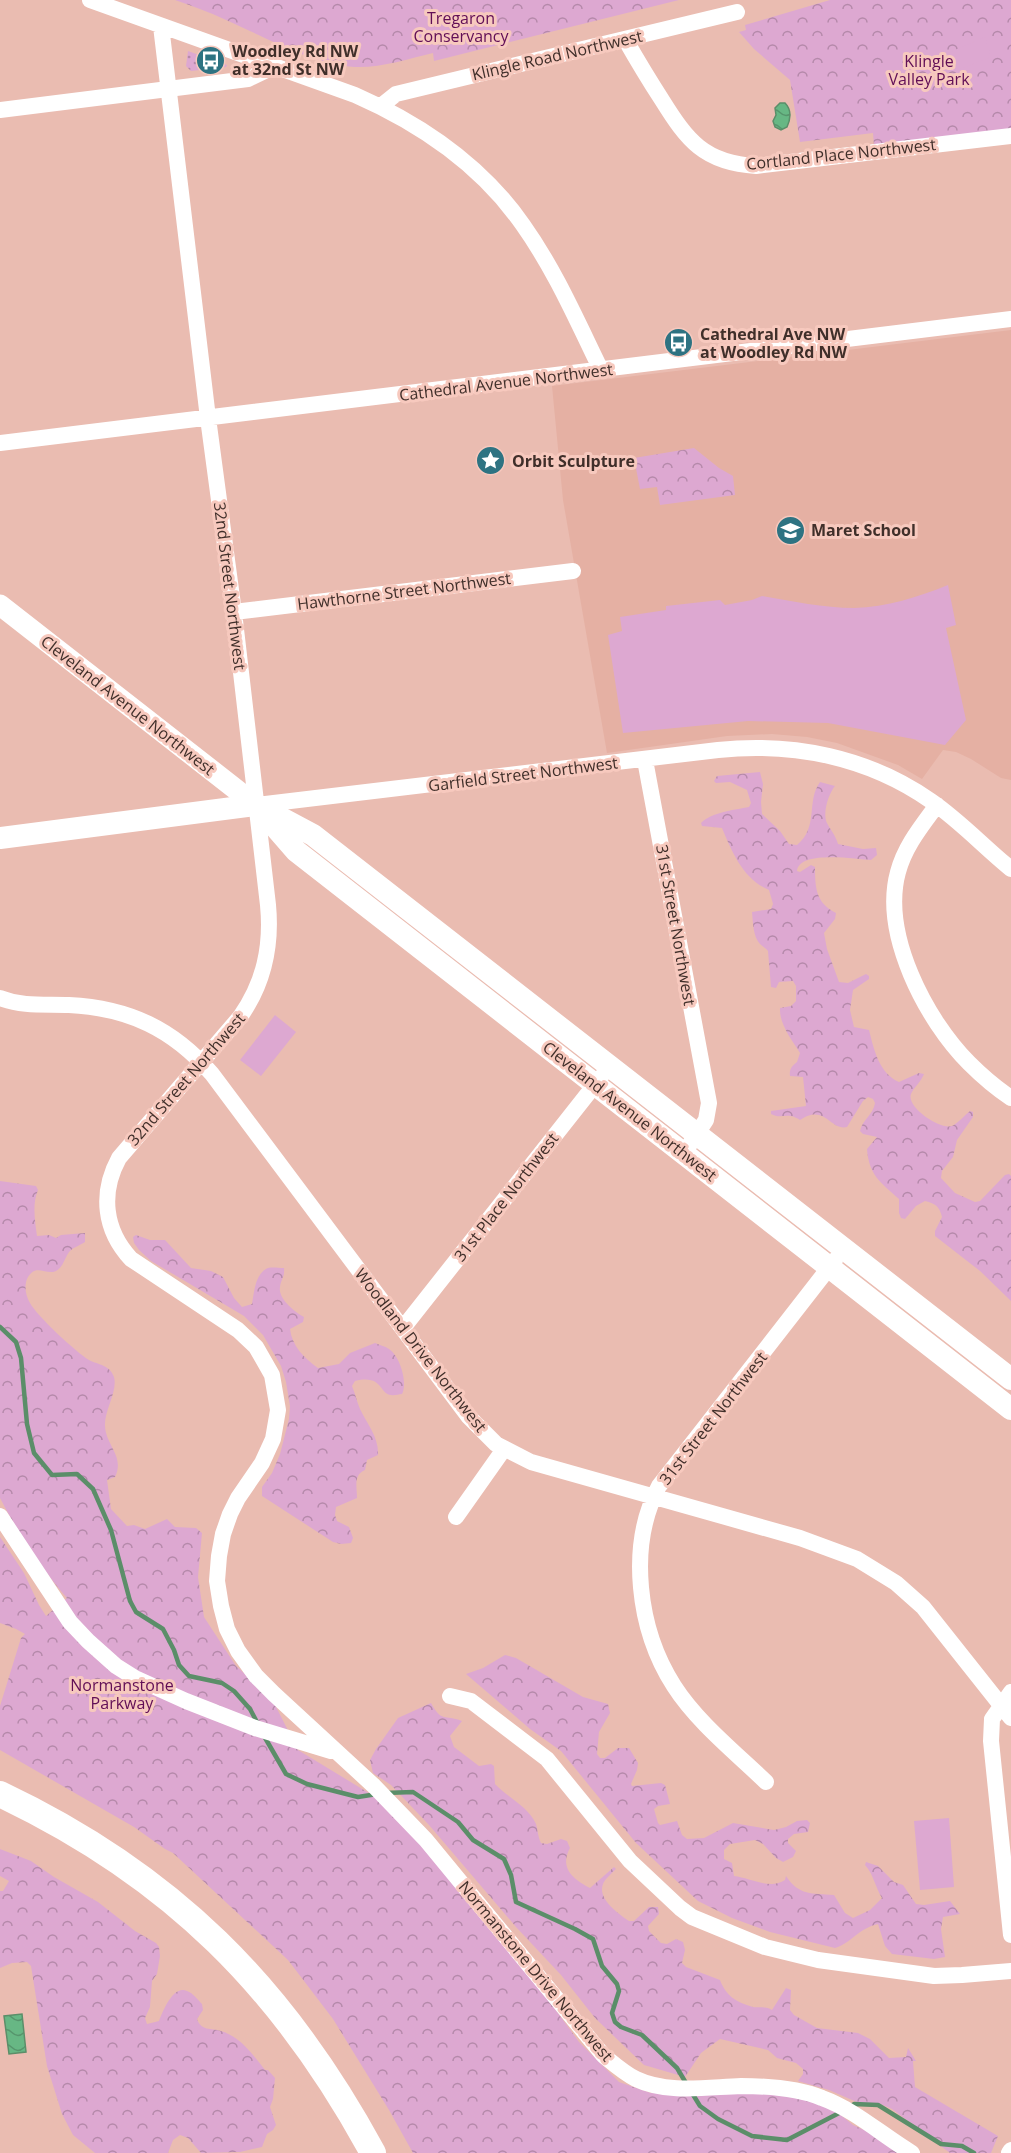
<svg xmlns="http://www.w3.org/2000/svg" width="1011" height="2153" font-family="'Open Sans',sans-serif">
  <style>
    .built { fill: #e5b0a3 }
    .grass { fill: url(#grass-dots) }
    .forest { fill: url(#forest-crowns) }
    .garden { fill: #dda8d1 }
    .water { fill: url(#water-waves); stroke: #5b8e69; stroke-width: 1.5 }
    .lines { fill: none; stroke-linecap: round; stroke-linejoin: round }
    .stream { stroke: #5b8e69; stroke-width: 4.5 }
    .minor { stroke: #fff; stroke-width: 16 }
    .tertiary { stroke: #fff; stroke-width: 21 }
    .secondary { stroke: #fff; stroke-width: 22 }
    .primary { stroke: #fff; stroke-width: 26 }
    .labels { text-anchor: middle; stroke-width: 6; stroke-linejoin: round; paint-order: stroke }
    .park-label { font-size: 16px; fill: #610e56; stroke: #f7c9be }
    .poi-label { font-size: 16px; font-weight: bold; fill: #402f2a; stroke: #f7c9be; text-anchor: start }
    .street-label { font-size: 16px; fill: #402f2a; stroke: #f7c9be }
  </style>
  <defs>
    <pattern id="grass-dots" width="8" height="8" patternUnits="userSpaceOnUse" patternTransform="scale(1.5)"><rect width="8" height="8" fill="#dda8d1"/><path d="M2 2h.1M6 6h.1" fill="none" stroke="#b589aa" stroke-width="1.8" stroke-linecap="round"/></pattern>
    <pattern id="forest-crowns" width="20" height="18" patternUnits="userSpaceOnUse" patternTransform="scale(1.5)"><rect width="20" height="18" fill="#dda8d1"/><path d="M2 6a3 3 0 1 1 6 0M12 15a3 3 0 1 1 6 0" fill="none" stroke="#b589aa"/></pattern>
    <pattern id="water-waves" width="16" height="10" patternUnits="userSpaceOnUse" patternTransform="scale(1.5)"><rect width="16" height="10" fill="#67b784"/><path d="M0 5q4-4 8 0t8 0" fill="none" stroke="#56956c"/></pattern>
  </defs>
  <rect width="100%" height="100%" fill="#eabcb1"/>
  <path class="built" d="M1011,330V780L1001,778L971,759L956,752L943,750L922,779L898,765L837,743L807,737L772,734L727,736L607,753L563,500L552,386Z"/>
  <path class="grass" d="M188,51L227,65L226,67L191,71L186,66Z"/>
  <path class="forest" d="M175,0H679L434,61L433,53C408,59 381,68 355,67C312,64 265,37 226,20C209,12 192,6 175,0Z
    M830,0H1011V129L874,146L873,133L800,142L790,80L754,49L739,32L746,30L745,25Z
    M694,448L719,468L733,476L735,495L660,505L657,487L640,489L634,458Z
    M760,772L763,784L761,802L762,814L780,831L789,844L797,845C819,827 806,801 820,782L835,786C829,793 822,813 827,823C831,831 835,834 838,844L863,849L876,848L877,855L871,860C855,859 799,850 797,871L800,872L811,865L815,867C815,888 816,903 836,913L835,919L824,933L827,949L839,982L848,983L866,974L869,976V979L853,990L850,1010L854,1027L869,1030C874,1050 879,1073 899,1082L919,1073L924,1074C921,1082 914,1087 911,1094C906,1107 940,1130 952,1126C958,1123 965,1115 970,1111L973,1112V1117L957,1140L953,1157L942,1171L941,1178L955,1193L975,1202L980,1201L1005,1175L1009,1174L1011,1176V1301L980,1271L935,1236V1231L942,1217C939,1206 936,1204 925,1201L916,1206L905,1219L901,1218L899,1213V1199C880,1182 869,1175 867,1149L877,1137L863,1134L860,1131C862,1120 873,1115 875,1103L873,1099L868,1097L863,1101L847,1127C830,1131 825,1103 800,1120C787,1111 782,1120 771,1114V1111L806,1106L803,1077L790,1076C789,1069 792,1066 797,1062L800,1053C792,1040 779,1024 780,1008L791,1006L796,1001V986L793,981L779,982L776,988L771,987L768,951C766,948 763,947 760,944C753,937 753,922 752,912L771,909L773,904L769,890C743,879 732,852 722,828L702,826L701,823C712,812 734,810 749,807L751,803L747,790L730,782L716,783L714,781L717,776Z
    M0,1181L36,1186L38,1190C32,1204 35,1221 37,1236L49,1235L56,1238L61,1235L85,1233V1242C81,1245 74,1247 70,1251C64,1258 63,1270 53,1272C43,1273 36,1265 28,1277C24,1284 25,1295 30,1303C37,1316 76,1352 89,1360C99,1365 110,1365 114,1377C118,1391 104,1411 105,1426C106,1446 125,1456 115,1477L107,1480L111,1509L127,1526L134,1525L145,1529L167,1519L175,1527L196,1528L202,1533L198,1577L204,1617L236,1666L271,1697L298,1750L377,1798L427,1851L550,2002L579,2042L619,2082L651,2093L763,2091L826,2103L853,2125L916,2153H413L389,2110L333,2019L288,1960L173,1853L165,1849L134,1827L0,1750V1706L21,1638L25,1634L16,1629L0,1623V1537L24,1573L39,1605L46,1616L67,1598C40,1567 19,1535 0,1498Z
    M136,1235L150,1240H165L191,1268L211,1271L223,1277L234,1298L242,1307L252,1304C254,1293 255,1273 268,1268C272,1267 279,1268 284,1268C285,1277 281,1279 280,1287C278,1299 295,1312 304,1317L303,1322L290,1329C292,1346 304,1358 318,1368L339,1364L350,1353L375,1343C379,1345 385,1346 389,1349C400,1356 408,1383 402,1394C398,1394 395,1396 391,1395C379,1394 383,1374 355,1381L352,1386C355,1393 357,1402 360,1409C367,1424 379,1437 378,1455L367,1460L365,1470C353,1475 357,1487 357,1498L336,1507L335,1515L337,1521L349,1527L353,1538L351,1543L341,1544L333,1542L262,1496V1487L272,1473L280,1454L289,1419L290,1406L286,1382L281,1366L263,1335L244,1316L151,1261L139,1250L134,1243L133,1237Z
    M505,1655L516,1658L583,1697L608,1704L610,1713L599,1732L597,1754L600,1758H605L618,1748H629L638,1763L637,1770L631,1784L632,1786L661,1783L665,1785L670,1804L658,1806L654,1809L658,1823L660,1825L677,1821L682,1835L687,1839L704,1838L733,1823L774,1830L786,1827L797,1821L807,1820L810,1823L808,1832L794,1834L788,1839V1843L796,1851L793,1857L783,1862L776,1858L763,1844L755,1840L730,1844L724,1850V1859L732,1863L734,1876C751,1878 770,1890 785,1880L786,1876C799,1896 812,1893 834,1895L845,1913L853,1918L870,1910L882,1898C875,1887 874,1875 865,1865L866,1862L878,1866L894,1882L903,1885L916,1904L924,1905L950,1901L960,1914L943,1917L941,1929L945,1957L934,1959L892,1954L885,1946L878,1924C857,1929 852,1943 835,1948L770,1932L732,1918L698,1901L636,1843L561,1751L530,1729L466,1674L483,1668Z
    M431,1703C442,1723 444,1714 462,1721L450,1736L454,1747L479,1766L491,1764L494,1766L495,1784C507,1797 529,1807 536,1824C538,1831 538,1837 541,1843L547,1844L561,1839L567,1841L570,1848C559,1868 573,1879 590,1888L614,1867L616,1869C612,1873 605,1879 603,1884C597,1899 619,1914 629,1921H634L649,1907H658L659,1914L648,1926L649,1931L661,1943L667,1944L676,1939L683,1942L685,1950L682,1963L686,1967L720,1980C726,1996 736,2002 753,2007C761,2008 765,2006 772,2010L786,1988L791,1990L790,2010L794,2015L817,2028L858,2033L870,2039L889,2058L906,2057L908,2048L916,2061H913L915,2087L998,2136L991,2153H950L892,2109L878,2103H859L829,2090L798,2081L803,2074V2069L796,2063L777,2058L768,2050L720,2039L701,2053L685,2077L644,2065L595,2018L561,1975L516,1927L429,1825L391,1785L373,1773L370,1760L376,1749L398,1718Z
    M0,1849L31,1861L54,1877L98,1902L135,1931L156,1943L159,1947L160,1956L157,1974L152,1981L150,2007L145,2018L147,2024L159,2021C163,2011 173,1985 187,1991C193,1993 198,2000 202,2004L203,2010L197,2019C201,2031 211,2028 221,2031C241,2037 253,2055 265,2070H268L275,2078L273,2099L270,2107L276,2125L273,2130L267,2134L262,2147L240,2152L201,2153L188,2138L180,2135L173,2140L168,2153H95L73,2135L62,2114L47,2066L31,1966L27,1962L12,1963L0,1968V1891H3L9,1881L0,1876Z"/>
  <path class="garden" d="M985,37L991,57L955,71L948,53Z
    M948,585L956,625L946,628L966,720L945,745L828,723L748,721L623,733L608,635L622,631L620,617L666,610V606L720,600L725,605L752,600L762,596C792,601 824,608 854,608C887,607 918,597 948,585Z
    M275,1015L296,1032L261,1076L240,1060Z
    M949,1818L954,1887L920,1890L914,1821Z"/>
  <path class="water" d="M780,103H785C792,110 791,118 787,127L781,130L775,127L773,121L776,115L775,108Z
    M22,2014L26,2052L9,2054L4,2016Z"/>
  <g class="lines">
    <path class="stream" d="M0,1327L16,1342L21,1358L27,1424L34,1453L52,1475L77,1474L93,1489L111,1530L130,1601L136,1612L163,1629L174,1650L179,1665L189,1676L222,1683L234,1691L250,1709L258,1724
      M264,1736L286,1774L307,1784L358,1797L377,1794
      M385,1793L413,1792L458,1822L473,1840L504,1859L511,1875L516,1902L575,1929L593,1939L602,1966L617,1984L619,1991L612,2013L615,2022L621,2027L642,2035L677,2068L686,2083
      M692,2093L700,2106L718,2119L752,2136L787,2140L841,2112
      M851,2106L854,2104L878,2105L941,2144L962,2146L974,2153"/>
    <path class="minor" d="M90,0L355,95C421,124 482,166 523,225C555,270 577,321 601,370
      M161,26L208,418L234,612L268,905C272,947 264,983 240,1017L119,1158C100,1193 104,1230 131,1259L238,1330L256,1347L272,1375L278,1410L273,1439L262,1463L238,1498L230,1514L223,1534L219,1556L217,1581L221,1606L227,1629L238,1651L256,1676L274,1694L374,1786L426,1840L603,2055C614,2064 624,2073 636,2079C667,2094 708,2087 741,2086C767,2086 798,2088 822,2098C855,2110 882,2135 912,2153
      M625,39C637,60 649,80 662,100C687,140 704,163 756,166L1011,136
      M381,106L396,94L737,12
      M0,110L248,79L273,67
      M0,443L1011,319
      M234,612L573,571
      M645,760L709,1103L706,1120L690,1144
      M257,805L718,750C793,742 868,757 931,801C960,821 984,847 1011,869
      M937,805C921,827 905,846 898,872C881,934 926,1020 969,1063C982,1076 996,1088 1011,1098
      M0,998C23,1007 46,1004 69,1005C129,1008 173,1029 212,1074L468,1416L496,1444L531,1462L800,1538L857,1559L896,1583L923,1607L1011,1718
      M403,1328L601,1077
      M0,1516L70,1622L88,1641L116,1666L135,1678L186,1701L255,1728L331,1751
      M456,1517L504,1449
      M1011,1692L992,1719L991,1741L1011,1935
      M450,1696L471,1701L547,1759L630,1861L680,1908L692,1917L765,1947L818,1960L934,1976L962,1975L1011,1971
      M766,1782C736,1753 697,1722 674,1686C638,1630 627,1546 659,1486L835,1260
      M1009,2153L1011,2150"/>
    <path class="tertiary" d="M0,605L256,805"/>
    <path class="secondary" d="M256,805L296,851L1011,1409
      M268,811L313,835L1011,1379
      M0,838L256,805"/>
    <path class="primary" d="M0,1794C171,1875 283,1987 373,2153"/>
  </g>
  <defs>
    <symbol id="bus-disc" viewBox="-11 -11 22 22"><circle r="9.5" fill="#2e7382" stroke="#f7c9be"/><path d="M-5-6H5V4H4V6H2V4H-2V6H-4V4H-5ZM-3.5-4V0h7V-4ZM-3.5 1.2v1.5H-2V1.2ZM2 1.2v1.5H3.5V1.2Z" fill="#fff"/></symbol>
    <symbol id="sight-disc" viewBox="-11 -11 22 22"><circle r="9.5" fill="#2e7382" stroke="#f7c9be"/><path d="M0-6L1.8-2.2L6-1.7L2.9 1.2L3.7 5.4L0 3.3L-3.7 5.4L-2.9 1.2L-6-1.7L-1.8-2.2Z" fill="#fff"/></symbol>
    <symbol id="school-disc" viewBox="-11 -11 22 22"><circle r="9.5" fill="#2e7382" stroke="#f7c9be"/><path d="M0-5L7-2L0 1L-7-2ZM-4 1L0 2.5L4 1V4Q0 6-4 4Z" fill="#fff"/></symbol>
  </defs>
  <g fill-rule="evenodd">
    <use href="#bus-disc" x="194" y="44" width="33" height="33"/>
    <use href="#bus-disc" x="662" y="326" width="33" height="33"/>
    <use href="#sight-disc" x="474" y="444" width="33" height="33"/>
    <use href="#school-disc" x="774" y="514" width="33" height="33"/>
  </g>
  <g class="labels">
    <g class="park-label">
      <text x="461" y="24">Tregaron<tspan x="461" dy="18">Conservancy</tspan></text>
      <text x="929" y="67">Klingle<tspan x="929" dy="18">Valley Park</tspan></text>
      <text x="122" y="1691">Normanstone<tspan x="122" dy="18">Parkway</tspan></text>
    </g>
    <g class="poi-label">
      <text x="232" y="57">Woodley Rd NW<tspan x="232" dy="18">at 32nd St NW</tspan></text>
      <text x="700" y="340">Cathedral Ave NW<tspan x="700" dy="18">at Woodley Rd NW</tspan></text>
      <text x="512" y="467">Orbit Sculpture</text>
      <text x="811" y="536">Maret School</text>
    </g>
    <g class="street-label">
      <text transform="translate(557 55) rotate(-13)" y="6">Klingle Road Northwest</text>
      <text transform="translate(841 154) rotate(-6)" y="6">Cortland Place Northwest</text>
      <text transform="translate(506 382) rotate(-7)" y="6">Cathedral Avenue Northwest</text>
      <text transform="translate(230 586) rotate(83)" y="6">32nd Street Northwest</text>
      <text transform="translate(404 591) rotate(-7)" y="6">Hawthorne Street Northwest</text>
      <text transform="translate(128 705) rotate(38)" y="6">Cleveland Avenue Northwest</text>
      <text transform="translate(523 774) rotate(-7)" y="6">Garfield Street Northwest</text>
      <text transform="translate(676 925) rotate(80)" y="6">31st Street Northwest</text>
      <text transform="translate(186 1079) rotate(-49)" y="6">32nd Street Northwest</text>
      <text transform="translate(630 1111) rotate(38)" y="6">Cleveland Avenue Northwest</text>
      <text transform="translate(506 1197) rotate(-52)" y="6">31st Place Northwest</text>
      <text transform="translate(421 1350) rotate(52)" y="6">Woodland Drive Northwest</text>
      <text transform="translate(713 1418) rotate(-52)" y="6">31st Street Northwest</text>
      <text transform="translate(536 1971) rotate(50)" y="6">Normanstone Drive Northwest</text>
    </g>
  </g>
</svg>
